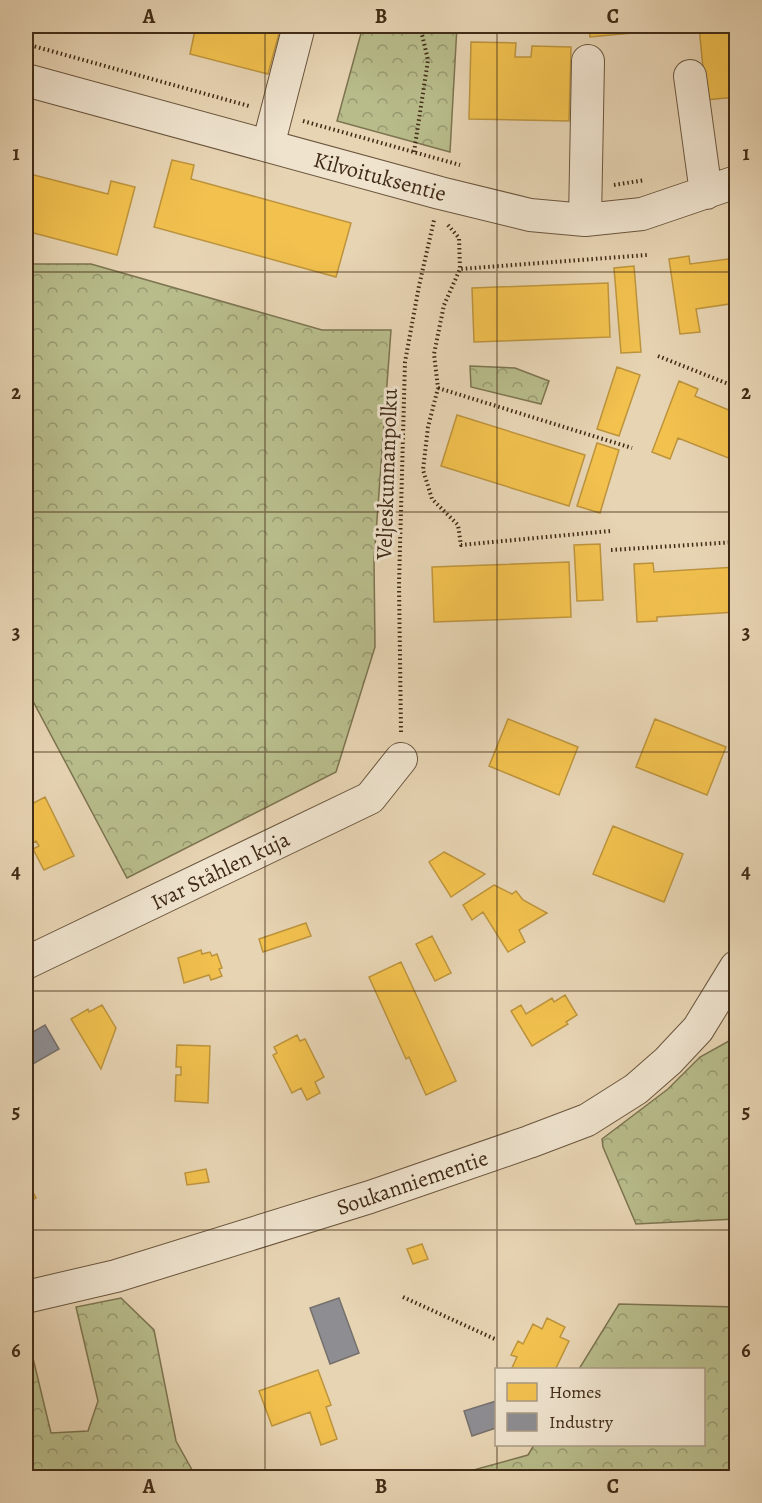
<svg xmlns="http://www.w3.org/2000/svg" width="762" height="1503" font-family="Alegreya,serif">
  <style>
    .forest { fill: url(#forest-crowns); stroke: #7c7450; stroke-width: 1.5 }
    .homes { fill: #f2c14e; stroke: #bd943d; stroke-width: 1.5 }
    .industry { fill: #8d8d92; stroke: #76706d; stroke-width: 1.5 }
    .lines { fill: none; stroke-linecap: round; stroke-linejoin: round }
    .minor-casing { stroke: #6a553d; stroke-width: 34 }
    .path { stroke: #412b16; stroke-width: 4; stroke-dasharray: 1.5 3; stroke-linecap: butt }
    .minor { stroke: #efe3ce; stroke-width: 32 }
    .grid { fill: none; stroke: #412b16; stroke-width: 1.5; stroke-opacity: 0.55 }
    .labels { text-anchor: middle; stroke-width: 6; stroke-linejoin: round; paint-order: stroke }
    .street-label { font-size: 22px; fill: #412b16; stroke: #efe3ce }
    .neatline { fill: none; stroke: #412b16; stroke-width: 2 }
    .grid-label { font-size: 20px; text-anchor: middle; font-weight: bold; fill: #412b16 }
  </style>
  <defs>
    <pattern id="forest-crowns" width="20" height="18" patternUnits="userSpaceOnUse" patternTransform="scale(1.5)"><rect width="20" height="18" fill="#b8bc8b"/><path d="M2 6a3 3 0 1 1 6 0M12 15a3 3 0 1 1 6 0" fill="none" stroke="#979971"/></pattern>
  </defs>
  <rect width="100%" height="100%" fill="#e7d4b3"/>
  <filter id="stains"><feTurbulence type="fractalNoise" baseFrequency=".00333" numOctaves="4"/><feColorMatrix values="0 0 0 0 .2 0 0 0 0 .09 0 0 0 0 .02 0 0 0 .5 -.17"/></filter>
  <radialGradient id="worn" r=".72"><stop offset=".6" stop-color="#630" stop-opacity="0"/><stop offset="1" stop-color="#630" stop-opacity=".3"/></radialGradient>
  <path class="forest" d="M363,26H457L450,152L337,121Z
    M26,264H91L322,330H391L374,560L375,647L336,772L127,878L26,688Z
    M470,366L515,368L549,381L541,404L471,387Z
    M736,1037V1219L636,1224L603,1147L602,1139L668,1089L700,1057Z
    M121,1298L154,1330L176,1441L196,1477H26V1351L32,1354L51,1433L88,1431L98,1401L76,1307Z
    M619,1304L736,1307V1477H448L528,1455L534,1445L704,1444V1370L579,1369Z"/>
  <path class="homes" d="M190,26H281L268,74L190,54L195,30L189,29Z
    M589,26H708L590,37Z
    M699,26H736V97L706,100Z
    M471,42L516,43L515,57H531L532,46L571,47L569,121L469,119Z
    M172,160L194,165L191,179L351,223L336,277L154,227Z
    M26,173L108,194L111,181L135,187L117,255L26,231Z
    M689,256L690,264L736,258V303L696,309L700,332L680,334L669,259Z
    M634,266L641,352L621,353L614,268Z
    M608,283L610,337L474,342L472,288Z
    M617,367L640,375L619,436L597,429Z
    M679,381L698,389L695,396L736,413V461L678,438L670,459L652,452Z
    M457,415L585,455L569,506L441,466Z
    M597,443L619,450L600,513L577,506Z
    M600,544L603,600L577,601L574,545Z
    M569,562L571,617L434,622L432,567Z
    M653,563L654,572L736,567V612L657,617V621L637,622L634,564Z
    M508,719L578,747L559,795L489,766Z
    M655,719L726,747L707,795L636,767Z
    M45,797L74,856L44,870L33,849L39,846L36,841L26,846V807Z
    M613,826L683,854L664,902L593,874Z
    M444,852L485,874L451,897L429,862Z
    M494,885L512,894L516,891L523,900L547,913L519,930L525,942L508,952L483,912L472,920L463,905Z
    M306,923L311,936L263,952L259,939Z
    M432,936L451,973L435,981L416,944Z
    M201,950L202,954L210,952L212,956L217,954L222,968L219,969L222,976L211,980L209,975L184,983L178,958Z
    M401,962L456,1081L426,1095L409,1057L406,1059L369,977Z
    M565,995L577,1015L566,1022L568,1024L532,1046L511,1011L521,1005L526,1014L552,998L554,1002Z
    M102,1005L116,1028L101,1069L71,1019L88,1009L89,1012Z
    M297,1035L300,1041L305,1039L324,1077L315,1082L320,1093L307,1100L301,1088L292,1093L273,1055L277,1053L274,1047Z
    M177,1045L210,1046L208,1103L175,1101L176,1075H181V1067H176Z
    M206,1169L209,1182L187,1185L185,1173Z
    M26,1179L36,1198L26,1203Z
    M422,1244L428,1259L413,1264L407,1249Z
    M547,1318L565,1327L560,1337L569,1341L555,1370H511L517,1357L511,1355L518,1341L523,1344L533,1324L542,1329Z
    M318,1370L331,1405L326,1407L337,1439L321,1445L310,1412L272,1426L259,1391Z"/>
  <path class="industry" d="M45,1025L59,1049L26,1068V1036Z
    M339,1298L359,1353L330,1364L310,1308Z
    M496,1401V1428L472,1436L464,1411Z"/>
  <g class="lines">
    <defs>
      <path id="minor" d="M690,76L706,193
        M26,80L440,193L530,215L585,220L642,214L736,182
        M268,146L299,26
        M585,220L588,61
        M26,963L370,798L401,759
        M26,1297L116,1276L370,1197L529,1142L587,1120L636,1089L668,1061L698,1029L736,967"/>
    </defs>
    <use href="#minor" class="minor-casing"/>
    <path class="path" d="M26,44L249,106
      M303,121L460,165
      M414,152L428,60L420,26
      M614,185L645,180
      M448,225L459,238L460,269
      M658,356L736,387
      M438,388L632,448
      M610,531L461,545L458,525L432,499L423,470L428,427L438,388L434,354L444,305L460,269L647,255
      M611,550L736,542
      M401,732L399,584L405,362L419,286L434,220
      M403,1297L497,1340"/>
    <use href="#minor" class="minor"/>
  </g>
  <path class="grid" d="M265,26V1478M497,26V1370M26,272H736M26,512H736M26,752H736M26,991H736M26,1230H736M497,1444V1478"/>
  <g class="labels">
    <g class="street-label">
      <text transform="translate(380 176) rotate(15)" y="8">Kilvoituksentie</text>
      <text transform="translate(386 474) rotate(-88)" y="8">Veljeskunnanpolku</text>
      <text transform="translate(220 870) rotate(-26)" y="8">Ivar Ståhlen kuja</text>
      <text transform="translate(412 1182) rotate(-19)" y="8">Soukanniementie</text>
    </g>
  </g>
  <rect width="762" height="1503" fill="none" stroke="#e7d4b3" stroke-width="66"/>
  <rect x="495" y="1368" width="210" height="78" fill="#efe3ce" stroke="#a99984" stroke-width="1.5"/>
  <rect x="507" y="1383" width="30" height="18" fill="#f2c14e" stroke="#a99984" stroke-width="1.5"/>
  <text x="549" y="1398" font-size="18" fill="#412b16">Homes</text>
  <rect x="507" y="1413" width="30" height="18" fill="#8d8d92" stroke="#a99984" stroke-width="1.5"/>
  <text x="549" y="1428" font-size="18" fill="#412b16">Industry</text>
  <rect x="33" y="33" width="696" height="1437" class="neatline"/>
  <g class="grid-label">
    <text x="149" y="23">A</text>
    <text x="381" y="23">B</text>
    <text x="613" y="23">C</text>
    <text x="16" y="160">1</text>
    <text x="746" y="160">1</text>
    <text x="16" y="399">2</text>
    <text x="746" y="399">2</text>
    <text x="16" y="639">3</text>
    <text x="746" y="639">3</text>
    <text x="16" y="878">4</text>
    <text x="746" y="878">4</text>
    <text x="16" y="1118">5</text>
    <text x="746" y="1118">5</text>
    <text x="16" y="1357">6</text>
    <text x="746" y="1357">6</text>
    <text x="149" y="1493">A</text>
    <text x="381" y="1493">B</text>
    <text x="613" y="1493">C</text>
  </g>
  <rect width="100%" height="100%" filter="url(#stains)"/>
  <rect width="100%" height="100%" fill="url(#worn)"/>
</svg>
